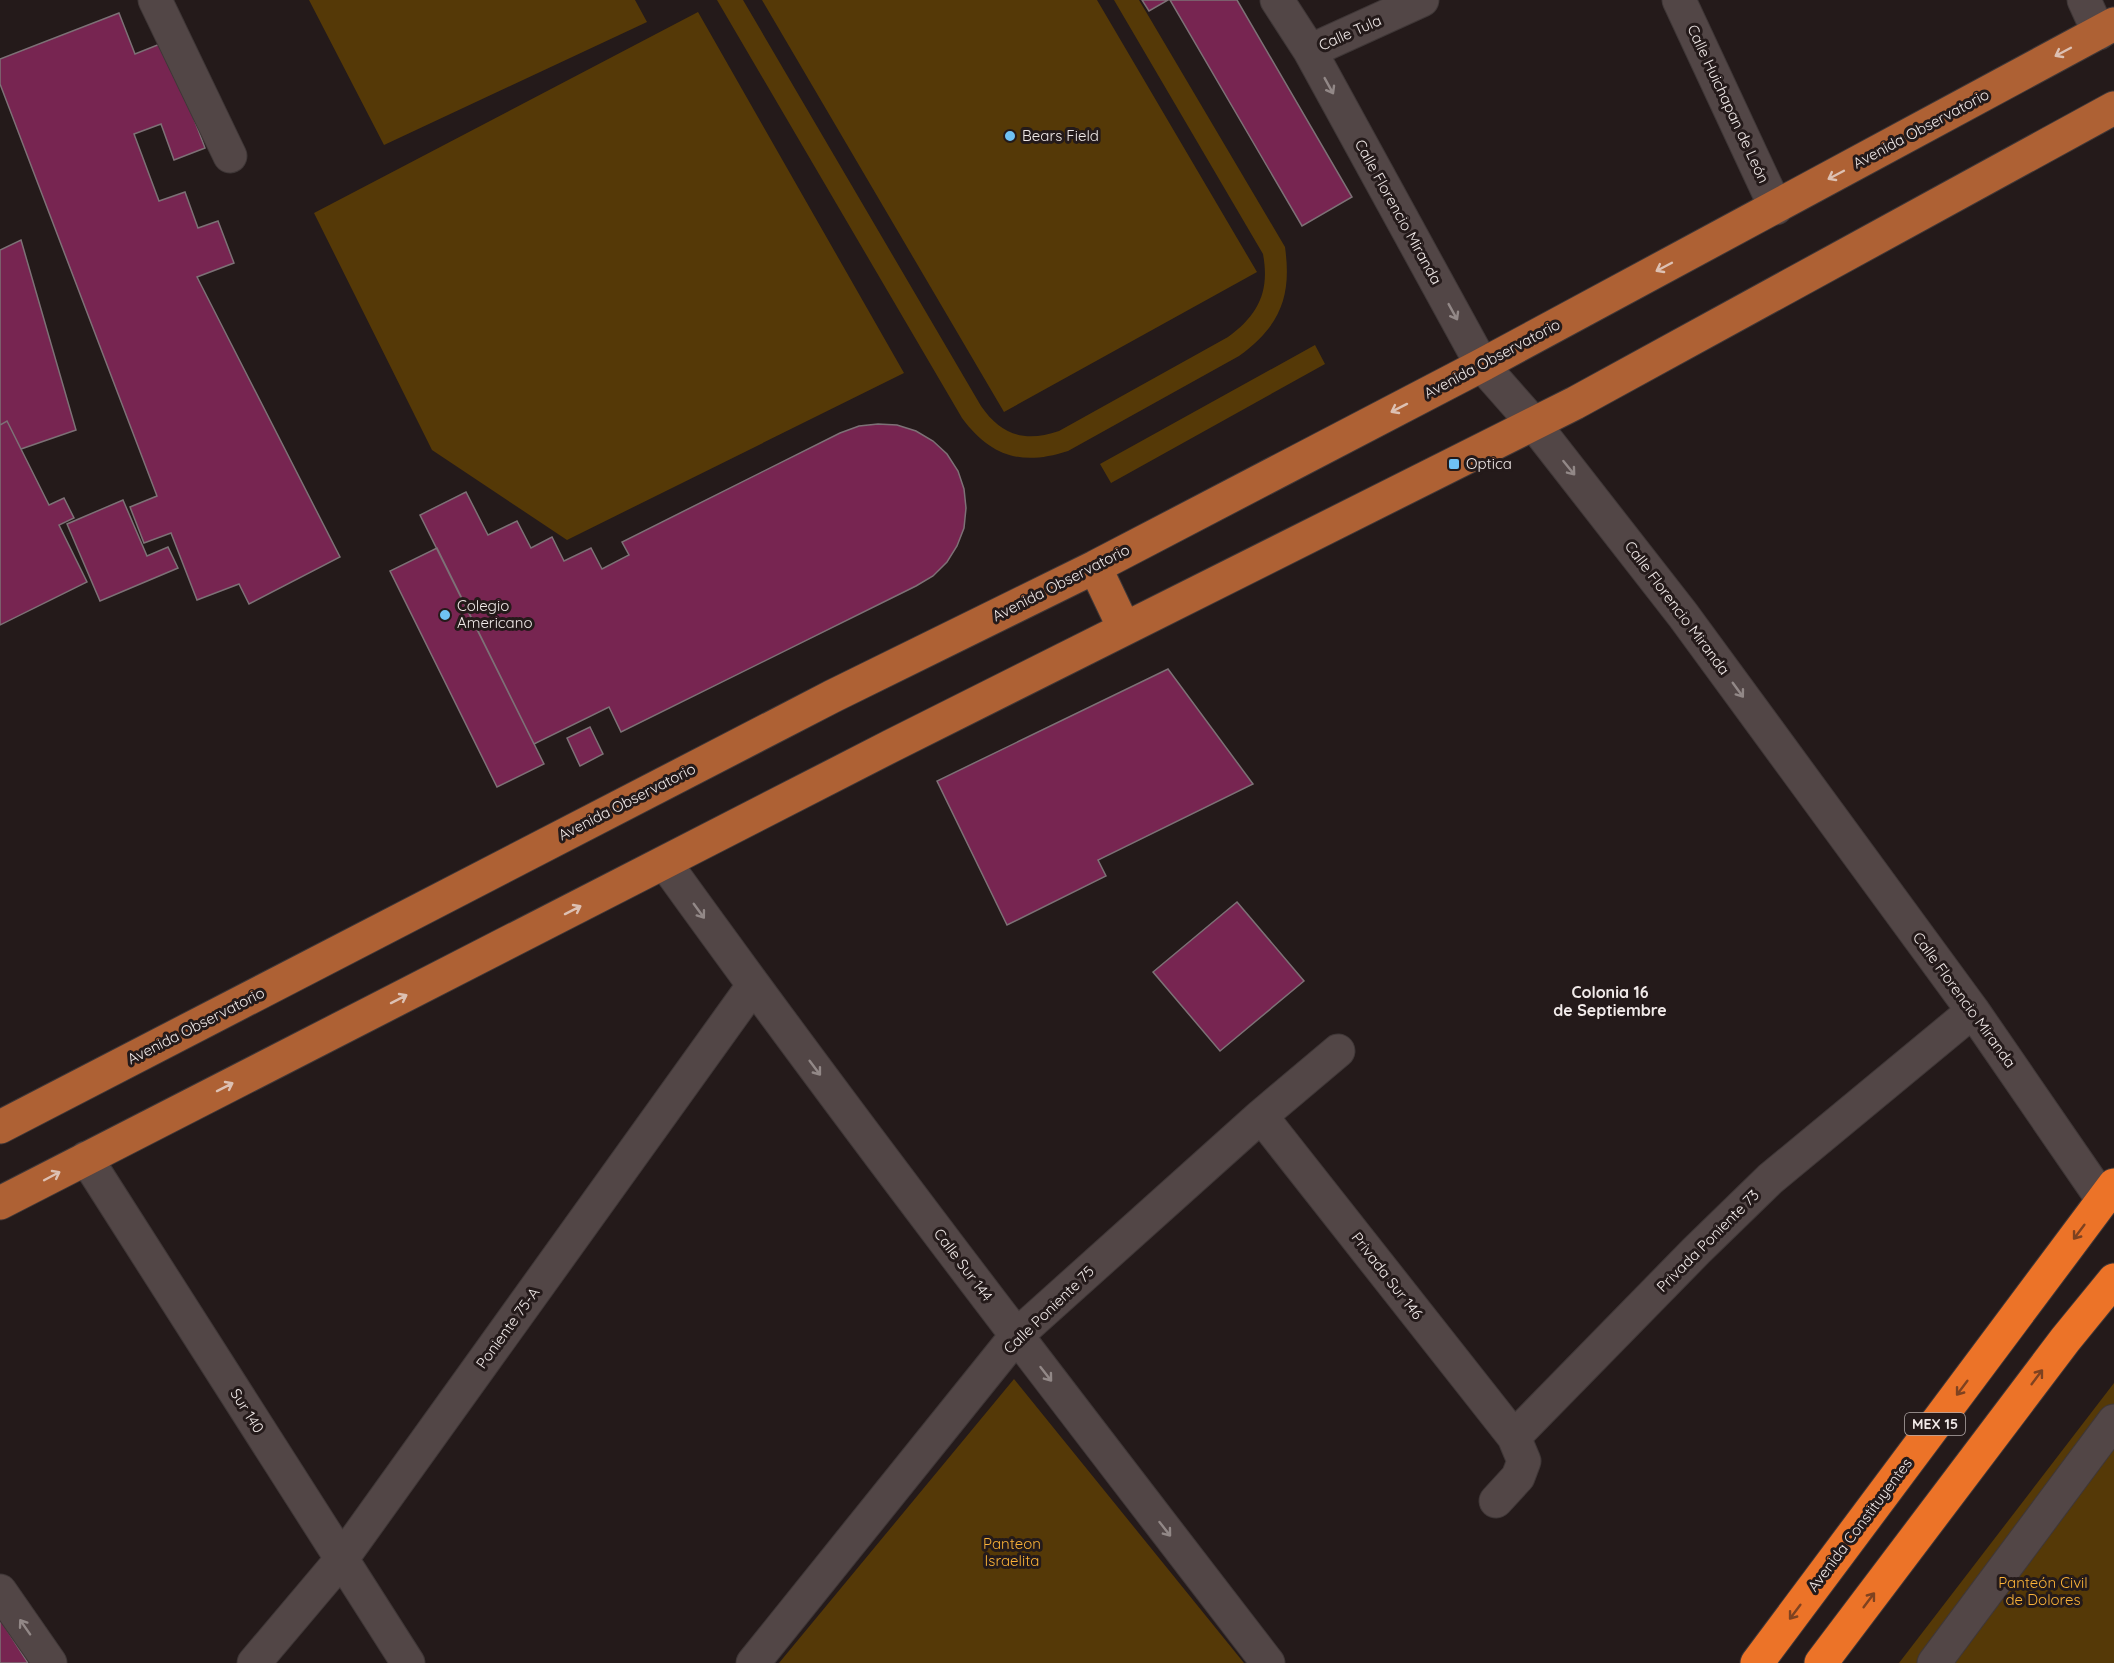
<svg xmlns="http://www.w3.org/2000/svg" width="2114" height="1663" font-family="Quicksand,sans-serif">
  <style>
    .green { fill: #553907 }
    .building { fill: #772551; stroke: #7d7176; stroke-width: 1.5 }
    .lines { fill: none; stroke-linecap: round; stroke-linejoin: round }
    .minor-casing { stroke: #3f3737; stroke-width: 35 }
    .major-casing { stroke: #3f3737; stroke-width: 35 }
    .highway-casing { stroke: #3f3737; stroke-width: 35 }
    .minor { stroke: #524646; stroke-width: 33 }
    .major { stroke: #ae6134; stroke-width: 33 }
    .highway { stroke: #ec7328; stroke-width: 33 }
    .oneway { stroke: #ddc1b3 }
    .oneway2 { stroke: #928887 }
    .oneway3 { stroke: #7e4220 }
    .poi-dot { fill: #6fc2f4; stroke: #241a1a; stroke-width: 2 }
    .labels { text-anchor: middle; stroke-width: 6; stroke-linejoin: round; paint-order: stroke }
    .shield { fill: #241a1a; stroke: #b4acab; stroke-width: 1.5 }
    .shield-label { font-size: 14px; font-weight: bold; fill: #f1eae9 }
    .street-label { font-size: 15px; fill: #f1eae9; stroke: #241a1a }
    .poi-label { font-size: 15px; fill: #f1eae9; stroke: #241a1a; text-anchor: start }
    .park-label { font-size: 15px; fill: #fbb338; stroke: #241a1a }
    .neighbourhood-label { font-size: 16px; font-weight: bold; fill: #f1eae9; stroke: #241a1a }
  </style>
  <rect width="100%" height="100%" fill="#241a1a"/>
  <path class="green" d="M309,0H635L647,22L384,145Z
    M717,0H743L981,406C1001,435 1025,443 1059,431L1228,337C1258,315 1270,292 1263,254L1114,0H1139L1285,247C1292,297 1280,326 1239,356L1068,451C1022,466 991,457 962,418Z
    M762,0H1097L1257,272L1004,412Z
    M698,12L904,373L567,540L432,450L314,213Z
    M1315,345L1325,364L1111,483L1100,464Z
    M1014,1379L1244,1663H779Z
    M2114,1383V1663H1899Z"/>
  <path class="building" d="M1142,0H1168L1149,11Z
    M1170,0H1237L1352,197L1302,226Z
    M119,13L135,54L165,42L205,148L174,160L161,124L134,134L159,201L185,192L198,228L218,221L234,263L197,277L340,557L249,604L239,584L197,600L171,533L144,543L130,507L157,496L0,84V59Z
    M21,240L76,430L21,449L7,421L0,425V250Z
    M7,421L49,505L64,498L74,518L59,525L87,582L0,625V425Z
    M878,424L897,425L916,431L933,441L947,454L958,471L964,489L966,508L964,528L957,546L947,562L933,576L916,586L621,732L609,707L534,744L420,515L466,492L488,535L517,521L531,548L552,537L564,561L591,548L602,569L629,555L622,542L840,433L859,426Z
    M123,500L147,556L168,547L178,568L100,601L67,524Z
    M437,548L544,764L497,787L390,571Z
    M1168,669L1253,784L1098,860L1106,876L1007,925L937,781Z
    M590,727L603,754L580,766L567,738Z
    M1237,902L1304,981L1220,1051L1153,972Z
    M0,1619L28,1663H0Z"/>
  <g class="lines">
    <defs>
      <path id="minor" d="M155,0L230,156
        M1277,0L1310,51L1482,365L1534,424L1683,615L1973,1011L2103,1200
        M1679,0L1776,208
        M2084,0L2099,33
        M1310,51L1422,0
        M665,863C860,1134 1064,1398 1268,1663
        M1261,1116L1514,1437
        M86,1158L408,1663
        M1496,1501L1518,1477L1524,1461L1514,1437L1696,1251L1770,1179L1973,1011
        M0,1591L50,1663
        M254,1663L341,1560L753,986
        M753,1663L1016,1336L1261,1116L1338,1051
        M1934,1663L2114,1421"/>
      <path id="major" d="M1095,567L1124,628
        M0,1127L833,696L1095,567L1482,365L2114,24
        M0,1203L891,746L1575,403L2114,108"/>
      <path id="highway" d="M1757,1663L2114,1185
        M1821,1663L2065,1340L2114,1280"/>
    </defs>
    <use href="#minor" class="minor-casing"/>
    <use href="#major" class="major-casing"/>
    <use href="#highway" class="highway-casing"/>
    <use href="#minor" class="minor"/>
    <use href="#major" class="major"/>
    <use href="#highway" class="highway"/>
  </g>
  <defs><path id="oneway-shaft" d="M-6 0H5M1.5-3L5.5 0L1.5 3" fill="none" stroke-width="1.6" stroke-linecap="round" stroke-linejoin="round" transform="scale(1.5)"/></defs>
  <g class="oneway">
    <use href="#oneway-shaft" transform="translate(2063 52) rotate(152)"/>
    <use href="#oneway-shaft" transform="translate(1836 175) rotate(152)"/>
    <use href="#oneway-shaft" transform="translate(1664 267) rotate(152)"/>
    <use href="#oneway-shaft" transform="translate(1399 408) rotate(153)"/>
    <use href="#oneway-shaft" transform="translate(573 910) rotate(-27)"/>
    <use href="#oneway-shaft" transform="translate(399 999) rotate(-27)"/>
    <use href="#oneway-shaft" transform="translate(225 1087) rotate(-27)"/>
    <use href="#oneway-shaft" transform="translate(52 1176) rotate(-28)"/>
  </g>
  <g class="oneway2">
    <use href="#oneway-shaft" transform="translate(1329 86) rotate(61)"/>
    <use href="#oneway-shaft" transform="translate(1453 312) rotate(61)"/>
    <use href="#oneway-shaft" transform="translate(1569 468) rotate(51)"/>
    <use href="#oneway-shaft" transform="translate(1738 690) rotate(54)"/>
    <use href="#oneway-shaft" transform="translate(699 911) rotate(54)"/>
    <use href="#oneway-shaft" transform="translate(815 1068) rotate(53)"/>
    <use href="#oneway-shaft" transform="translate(1046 1374) rotate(52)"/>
    <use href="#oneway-shaft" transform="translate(1165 1529) rotate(52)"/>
    <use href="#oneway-shaft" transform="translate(25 1627) rotate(-125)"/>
  </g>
  <g class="oneway3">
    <use href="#oneway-shaft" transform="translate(2079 1232) rotate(127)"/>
    <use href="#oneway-shaft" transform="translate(2037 1377) rotate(-53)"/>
    <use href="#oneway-shaft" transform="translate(1962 1388) rotate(127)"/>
    <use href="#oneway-shaft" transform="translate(1869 1600) rotate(-53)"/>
    <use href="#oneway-shaft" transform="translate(1795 1612) rotate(127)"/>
  </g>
  <g class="poi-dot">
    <circle cx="1010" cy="136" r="6"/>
    <rect x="1448" y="458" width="12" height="12" rx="3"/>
    <circle cx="445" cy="615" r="6"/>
  </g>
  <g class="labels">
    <rect class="shield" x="1905" y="1413" width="60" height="22" rx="4.5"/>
    <g class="shield-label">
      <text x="1935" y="1429">MEX 15</text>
    </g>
    <g class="street-label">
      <text transform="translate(1350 33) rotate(-24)" y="5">Calle Tula</text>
      <text transform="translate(1728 104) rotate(65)" y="5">Calle Huichapan de León</text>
      <text transform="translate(1921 129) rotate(-28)" y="5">Avenida Observatorio</text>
      <text transform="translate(1398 212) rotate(61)" y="5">Calle Florencio Miranda</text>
      <text transform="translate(1492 359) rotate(-28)" y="5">Avenida Observatorio</text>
      <text transform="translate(1061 583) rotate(-27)" y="5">Avenida Observatorio</text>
      <text transform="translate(1677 608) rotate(53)" y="5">Calle Florencio Miranda</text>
      <text transform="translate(627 802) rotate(-27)" y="5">Avenida Observatorio</text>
      <text transform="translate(1964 1000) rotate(54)" y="5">Calle Florencio Miranda</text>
      <text transform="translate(196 1026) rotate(-27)" y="5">Avenida Observatorio</text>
      <text transform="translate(1708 1241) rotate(-45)" y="5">Privada Poniente 73</text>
      <text transform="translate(963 1265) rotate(53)" y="5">Calle Sur 144</text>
      <text transform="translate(1387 1276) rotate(52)" y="5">Privada Sur 146</text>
      <text transform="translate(1049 1310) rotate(-44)" y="5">Calle Poniente 75</text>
      <text transform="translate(508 1328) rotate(-54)" y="5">Poniente 75-A</text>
      <text transform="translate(247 1411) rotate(58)" y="5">Sur 140</text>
      <text transform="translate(1860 1525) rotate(-53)" y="5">Avenida Constituyentes</text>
    </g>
    <g class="poi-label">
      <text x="1022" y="141">Bears Field</text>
      <text x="1466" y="469">Optica</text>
      <text x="457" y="611">Colegio<tspan x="457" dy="17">Americano</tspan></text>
    </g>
    <g class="park-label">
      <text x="1012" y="1549">Panteon<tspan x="1012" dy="17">Israelita</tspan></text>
      <text x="2043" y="1588">Panteón Civil<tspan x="2043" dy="17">de Dolores</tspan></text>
    </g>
    <g class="neighbourhood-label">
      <text x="1610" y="998">Colonia 16<tspan x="1610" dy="18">de Septiembre</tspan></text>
    </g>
  </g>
</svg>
